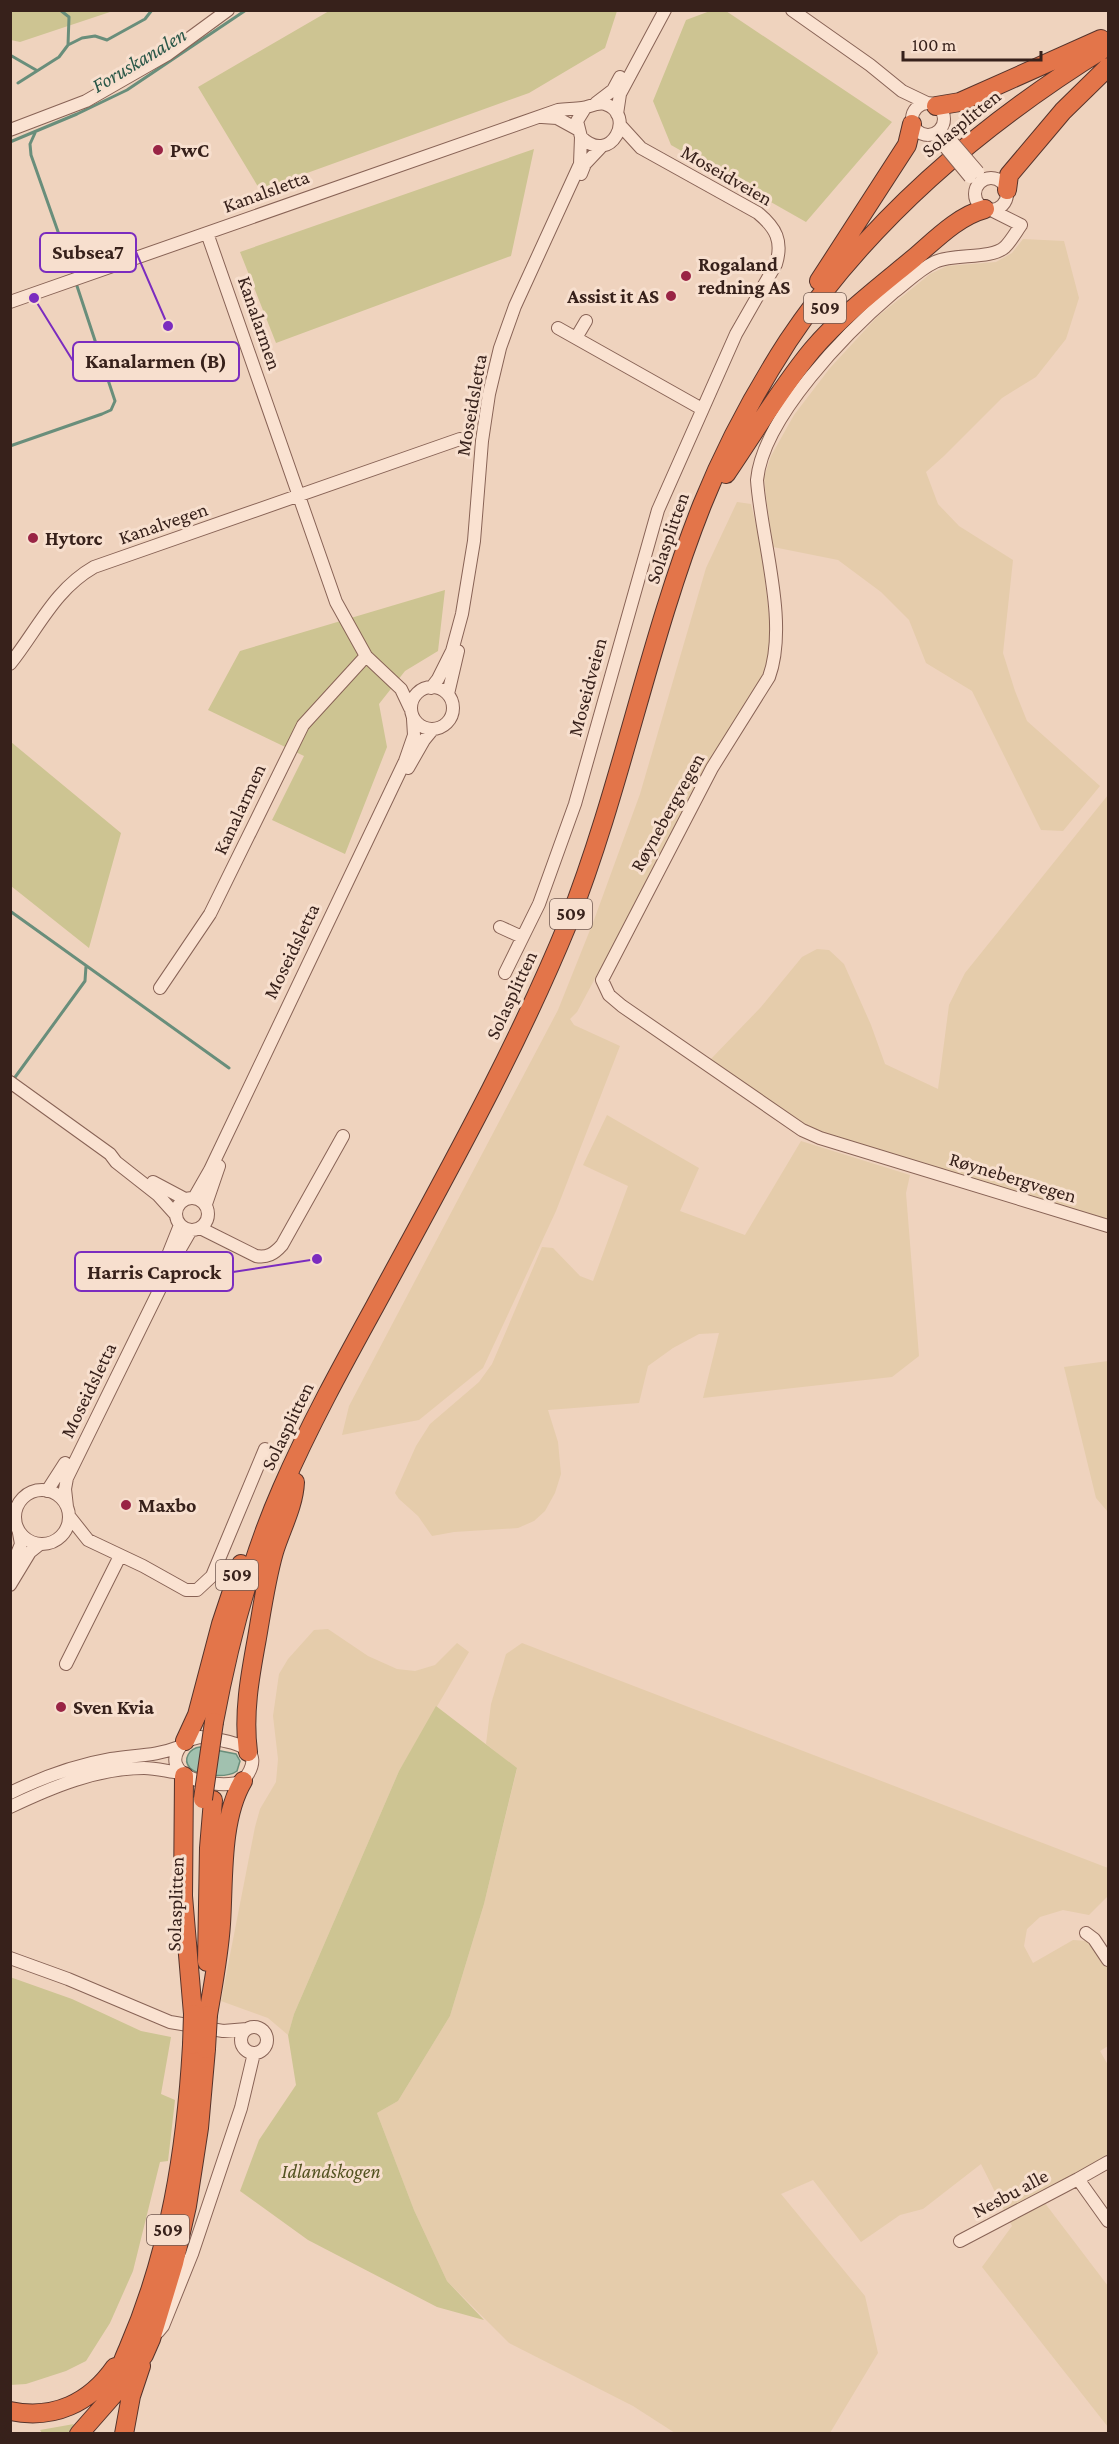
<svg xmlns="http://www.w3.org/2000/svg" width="1119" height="2444" font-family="'Crimson Pro',serif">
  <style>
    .farmland { fill: #e5ccab }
    .green { fill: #cdc492 }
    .water { fill: #a1c1af; stroke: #698e7b; stroke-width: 1.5 }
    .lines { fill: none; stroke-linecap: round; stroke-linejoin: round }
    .stream { stroke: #698e7b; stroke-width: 3 }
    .minor-casing { stroke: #886356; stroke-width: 14 }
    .highway-casing { stroke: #55332b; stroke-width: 20 }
    .minor { stroke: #fae2d1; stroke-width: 12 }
    .highway { stroke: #e3754a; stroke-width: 18 }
    .minor-bridge-casing { stroke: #886356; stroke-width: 14; stroke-linecap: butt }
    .highway-bridge-casing { stroke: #55332b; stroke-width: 20; stroke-linecap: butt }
    .minor-bridge { stroke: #fae2d1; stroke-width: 12 }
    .highway-bridge { stroke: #e3754a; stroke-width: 18 }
    .poi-dot { fill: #992445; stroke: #f7dfce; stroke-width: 2 }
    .labels { text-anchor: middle; stroke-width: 6; stroke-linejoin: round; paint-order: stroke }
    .shield { fill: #f7dfce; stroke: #715a51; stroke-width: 1.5 }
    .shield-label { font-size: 18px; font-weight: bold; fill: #37211b }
    .street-label { font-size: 20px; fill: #37211b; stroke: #f7dfce }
    .poi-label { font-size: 20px; font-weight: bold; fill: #37211b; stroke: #f7dfce; text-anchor: start }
    .park-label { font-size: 20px; font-style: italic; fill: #545321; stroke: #f7dfce }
    .water-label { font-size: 21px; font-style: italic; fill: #2a5748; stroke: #f7dfce }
    .leader { fill: none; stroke: #7b2cbf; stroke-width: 2 }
    .callout-dot { fill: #7b2cbf; stroke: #f7dfce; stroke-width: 2 }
    .callout { fill: #f7dfce; stroke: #7b2cbf; stroke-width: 2 }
    .callout-label { font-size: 21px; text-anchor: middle; font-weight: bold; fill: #37211b }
  </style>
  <rect width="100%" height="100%" fill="#efd3be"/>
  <path class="farmland" d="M1023,239L1064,241L1079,298L1066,339L1036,377L1002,398L944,456L926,472L938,504L959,526L1013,560L1003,653L1015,691L1027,721L1100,786L1063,831L1041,830L972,691L926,663L909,620L881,592L838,560L773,547L766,497L764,477L771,456L794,415L830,368L877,317L930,274L947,266L996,262L1012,253Z
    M737,502L751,504L761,547L770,623L769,656L764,677L704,775L577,1012L570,1019L574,1025L620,1046L556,1211L483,1368L419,1420L342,1435L349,1406L558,1010L594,920L640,794L706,568Z
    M1108,795V1219L811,1130L710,1060L761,1007L802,957L817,949L829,950L844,964L871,1025L885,1064L938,1089L949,1005L965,973Z
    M607,1115L699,1168L680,1211L745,1235L801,1141L910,1175L906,1193L919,1356L892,1377L703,1398L719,1333L699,1334L673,1348L648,1366L639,1403L548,1410L558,1442L561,1474L555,1493L545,1511L534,1521L518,1528L454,1532L432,1536L418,1516L399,1499L395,1493L416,1446L430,1424L479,1382L492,1364L542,1247L553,1248L580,1276L593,1281L628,1186L583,1165Z
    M1108,1361V1512L1096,1498L1064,1367Z
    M328,1629L368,1656L397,1669L415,1671L435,1665L457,1643L469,1652L399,1771L294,2014L288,2035L268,2018L221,2001L255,1827L260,1809L276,1782L278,1759L273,1716L279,1674L288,1659L314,1630Z
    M522,1643L1108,1868V1896L1089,1915L1063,1910L1040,1917L1027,1929L1024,1946L1033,1963L1073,1940L1087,1941L1105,1964L1108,1962V2046L1100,2051L1108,2065V2155L1038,2194L1108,2286V2427L982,2267L1012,2226L981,2164L923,2209L900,2215L861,2242L813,2180L781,2194L865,2296L878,2353L830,2433H675L633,2406L509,2343L447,2281L414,2210L377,2113L398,2101L450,2016L484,1904L517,1769L486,1744L491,1704L506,1654Z"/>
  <path class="green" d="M11,10H113V11L20,42L11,40Z
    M329,11V10L617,11L605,48L529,93L260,190L198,87Z
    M710,11H726L892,122L806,222L671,145L653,101L686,20Z
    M534,149L511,256L276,343L240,252Z
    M445,590L438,651L405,671L379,704L387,747L345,854L272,820L304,756L208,710L240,651Z
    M11,742L121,833L89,948L11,886Z
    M436,1706L517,1768L484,1904L450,2016L398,2101L377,2113L414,2210L447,2281L484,2320L437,2307L308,2240L240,2191L259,2140L296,2085L288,2035L294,2014L399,1771Z
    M10,1977L72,1999L141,2031L171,2037L161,2094L175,2100L168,2161L160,2162L133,2271L110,2323L86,2361L66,2371L26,2384L10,2385Z
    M74,2424L68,2433H42L40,2430Z"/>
  <path class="water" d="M200,1747L236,1754L240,1761L237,1771C228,1778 199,1777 190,1768C182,1759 190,1748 200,1747Z"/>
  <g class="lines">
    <path class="stream" d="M60,10L69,17L68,45
      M10,55L36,70
      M18,83L59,57L68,45L82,38L95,36L107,40L145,19L152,10
      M35,133L30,144L31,155L74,277
      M10,142L77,114L127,90L246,10
      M10,446L102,414L111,410L115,401L76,283
      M10,911L229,1068
      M13,1080L85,981L86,966"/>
    <defs>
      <path id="minor" d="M792,10L870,65L902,91L927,103
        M596,103L613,90L620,77
        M912 119a16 16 0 1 1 32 0a16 16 0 1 1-32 0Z
        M617,114L620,94L665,10
        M542,117L557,118L577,129
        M10,130L86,101L168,54L228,10
        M581,174L585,164L602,146
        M975 194a16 16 0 1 1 32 0a16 16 0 1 1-32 0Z
        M991,210L1021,225
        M1021,225C1016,232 1011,241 1005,247C991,260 954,253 935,262C920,269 907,282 894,292C847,332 763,417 757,480C761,539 789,622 769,677L712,768L602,980L609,995L622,1006L802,1130L820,1138L1108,1226
        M207,233L336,602L366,656L401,689L410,708
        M10,302L558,110C566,109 574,109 582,108C590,107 596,102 605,104C637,114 611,167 581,137L577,121L585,108
        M558,328L702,409
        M576,338L586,321
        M10,664C38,629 54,590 94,567L460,439
        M411 708a21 21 0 1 1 42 0a21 21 0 1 1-42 0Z
        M431,688L438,679L452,651L462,614L474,541L482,441L489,394L500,348L515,306L580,164L581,137
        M448,694L458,651
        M408,768L424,740L433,729
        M500,927L522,937
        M505,973L539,904L575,804L658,510L736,334L776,264C783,241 776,228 758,213L641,148L620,125
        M160,988L210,914L303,725L366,656
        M10,1082L110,1154L116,1162L158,1195L176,1215
        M153,1182L185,1199
        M176 1214a16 16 0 1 1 32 0a16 16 0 1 1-32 0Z
        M194,1198L210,1170L405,761L414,735L413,719
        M206,1204L219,1166
        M200,1228L256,1256C267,1258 274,1254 282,1245L343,1136
        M166,1260L180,1225
        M15 1517a27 27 0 1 1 54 0a27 27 0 1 1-54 0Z
        M47,1491L65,1463
        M67,1507L65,1489L67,1478L176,1256L191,1230
        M69,1516L88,1540L143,1566L186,1590H197L212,1576L265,1449
        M10,1571L21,1544L19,1533
        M10,1585L30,1552L40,1544
        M66,1664L120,1556
        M200,1737C223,1740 273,1744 243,1781C219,1791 150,1777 185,1741Z
        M10,1793C43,1777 76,1765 111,1759C136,1755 156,1756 179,1747
        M10,1807C52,1787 97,1768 144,1768C157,1768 169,1772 181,1773
        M1086,1933L1094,1939L1108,1960
        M10,1958L68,1979L170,2022L223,2031L247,2029
        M241 2040a13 13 0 1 1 26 0a13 13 0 1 1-26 0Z
        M1108,2162L1078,2179L1108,2221
        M960,2241L1078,2179
        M158,2332L163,2326L192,2254L241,2108L254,2053"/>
      <path id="highway" d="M936,106L960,102L1101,39
        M1007,190L1009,175L1063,111L1108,67
        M819,281L907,145L912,124
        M726,474C754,433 780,389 812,350C842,315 879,287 914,258C935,240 958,216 985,209
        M214,1722C229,1642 249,1563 282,1488C309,1426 342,1366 375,1306C443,1180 514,1055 568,923C622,786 648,641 702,505C725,448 755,392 788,341C870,218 983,123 1108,46
        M185,1741L197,1715L221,1624L241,1564
        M248,1752C243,1713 250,1676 257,1638C262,1609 266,1580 274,1552C281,1529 294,1506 295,1482
        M184,1776L183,1896L193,2014
        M207,1962L209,1848L213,1800
        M208,2015C213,1985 219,1955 221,1924C224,1880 220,1820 243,1781
        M113,2382C119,2372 123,2360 128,2349C170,2252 186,2150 192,2045
        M10,2411C54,2420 90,2403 115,2367
        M79,2434L115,2393L144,2355L151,2339L174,2263L187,2206L199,2128L206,2049
        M124,2434L131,2396L141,2366"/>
    </defs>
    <use href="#minor" class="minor-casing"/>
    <use href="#highway" class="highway-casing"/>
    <use href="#minor" class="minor"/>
    <use href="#highway" class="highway"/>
    <defs>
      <path id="minor-bridge" d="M947,136L978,172
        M942,143L970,177"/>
      <path id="highway-bridge" d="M203,1799L214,1722
        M192,2045L193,2014
        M206,2049L208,2015"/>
    </defs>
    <use href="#minor-bridge" class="minor-bridge-casing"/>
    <use href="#highway-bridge" class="highway-bridge-casing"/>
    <use href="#minor-bridge" class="minor-bridge"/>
    <use href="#highway-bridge" class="highway-bridge"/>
  </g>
  <g class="poi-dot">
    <circle cx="158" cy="150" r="6"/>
    <circle cx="686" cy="276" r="6"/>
    <circle cx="671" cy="296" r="6"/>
    <circle cx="33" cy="538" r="6"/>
    <circle cx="126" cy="1505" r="6"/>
    <circle cx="61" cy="1707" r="6"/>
  </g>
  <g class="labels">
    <g class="shield">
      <rect x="804" y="293" width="42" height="30" rx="4.5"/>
      <rect x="550" y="899" width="42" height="30" rx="4.5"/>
      <rect x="216" y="1560" width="42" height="30" rx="4.5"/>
      <rect x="147" y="2215" width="42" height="30" rx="4.5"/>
    </g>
    <g class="shield-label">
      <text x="825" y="314">509</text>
      <text x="571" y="920">509</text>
      <text x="237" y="1581">509</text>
      <text x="168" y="2236">509</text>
    </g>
    <g class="street-label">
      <text transform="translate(961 123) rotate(-39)" y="7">Solasplitten</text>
      <text transform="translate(727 175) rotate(30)" y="7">Moseidveien</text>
      <text transform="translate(266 191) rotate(-20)" y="7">Kanalsletta</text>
      <text transform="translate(260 323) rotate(71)" y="7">Kanalarmen</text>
      <text transform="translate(471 405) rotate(-80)" y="7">Moseidsletta</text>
      <text transform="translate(163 523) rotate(-19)" y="7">Kanalvegen</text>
      <text transform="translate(667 538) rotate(-71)" y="7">Solasplitten</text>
      <text transform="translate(587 687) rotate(-75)" y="7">Moseidveien</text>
      <text transform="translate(239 809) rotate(-65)" y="7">Kanalarmen</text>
      <text transform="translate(667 812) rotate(-61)" y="7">Røynebergvegen</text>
      <text transform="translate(291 951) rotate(-64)" y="7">Moseidsletta</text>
      <text transform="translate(511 995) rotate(-65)" y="7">Solasplitten</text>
      <text transform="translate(1013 1177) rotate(17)" y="7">Røynebergvegen</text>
      <text transform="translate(88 1390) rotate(-64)" y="7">Moseidsletta</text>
      <text transform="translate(287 1426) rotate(-64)" y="7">Solasplitten</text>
      <text transform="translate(175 1904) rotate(-88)" y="7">Solasplitten</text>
      <text transform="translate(1010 2193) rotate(-28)" y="7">Nesbu alle</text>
    </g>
    <g class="poi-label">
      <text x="170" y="157">PwC</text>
      <text x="698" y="271">Rogaland<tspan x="698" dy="23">redning AS</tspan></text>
      <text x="659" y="303" text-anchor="end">Assist it AS</text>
      <text x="45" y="545">Hytorc</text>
      <text x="138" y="1512">Maxbo</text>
      <text x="73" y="1714">Sven Kvia</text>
    </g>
    <g class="park-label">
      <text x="331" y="2178">Idlandskogen</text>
    </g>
    <g class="water-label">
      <text transform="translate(139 60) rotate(-31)" y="7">Foruskanalen</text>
    </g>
  </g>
  <path class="leader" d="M168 326L136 252M34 298L73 361M317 1259L233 1272"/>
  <g class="callout-dot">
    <circle cx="168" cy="326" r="6"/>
    <circle cx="34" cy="298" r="6"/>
    <circle cx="317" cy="1259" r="6"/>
  </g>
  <g class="callout">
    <rect x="40" y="233" width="96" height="39" rx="6"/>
    <rect x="73" y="342" width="166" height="39" rx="6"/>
    <rect x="75" y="1252" width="158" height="39" rx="6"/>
  </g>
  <g class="callout-label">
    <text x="88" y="259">Subsea7</text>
    <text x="156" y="368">Kanalarmen (B)</text>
    <text x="154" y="1279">Harris Caprock</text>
  </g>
  <rect width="1119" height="2444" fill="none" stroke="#37211b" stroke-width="24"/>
  <path d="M903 51v9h138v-9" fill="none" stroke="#37211b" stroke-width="3"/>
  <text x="912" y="51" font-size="18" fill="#37211b" stroke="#f7dfce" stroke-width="4.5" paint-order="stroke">100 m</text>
</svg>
